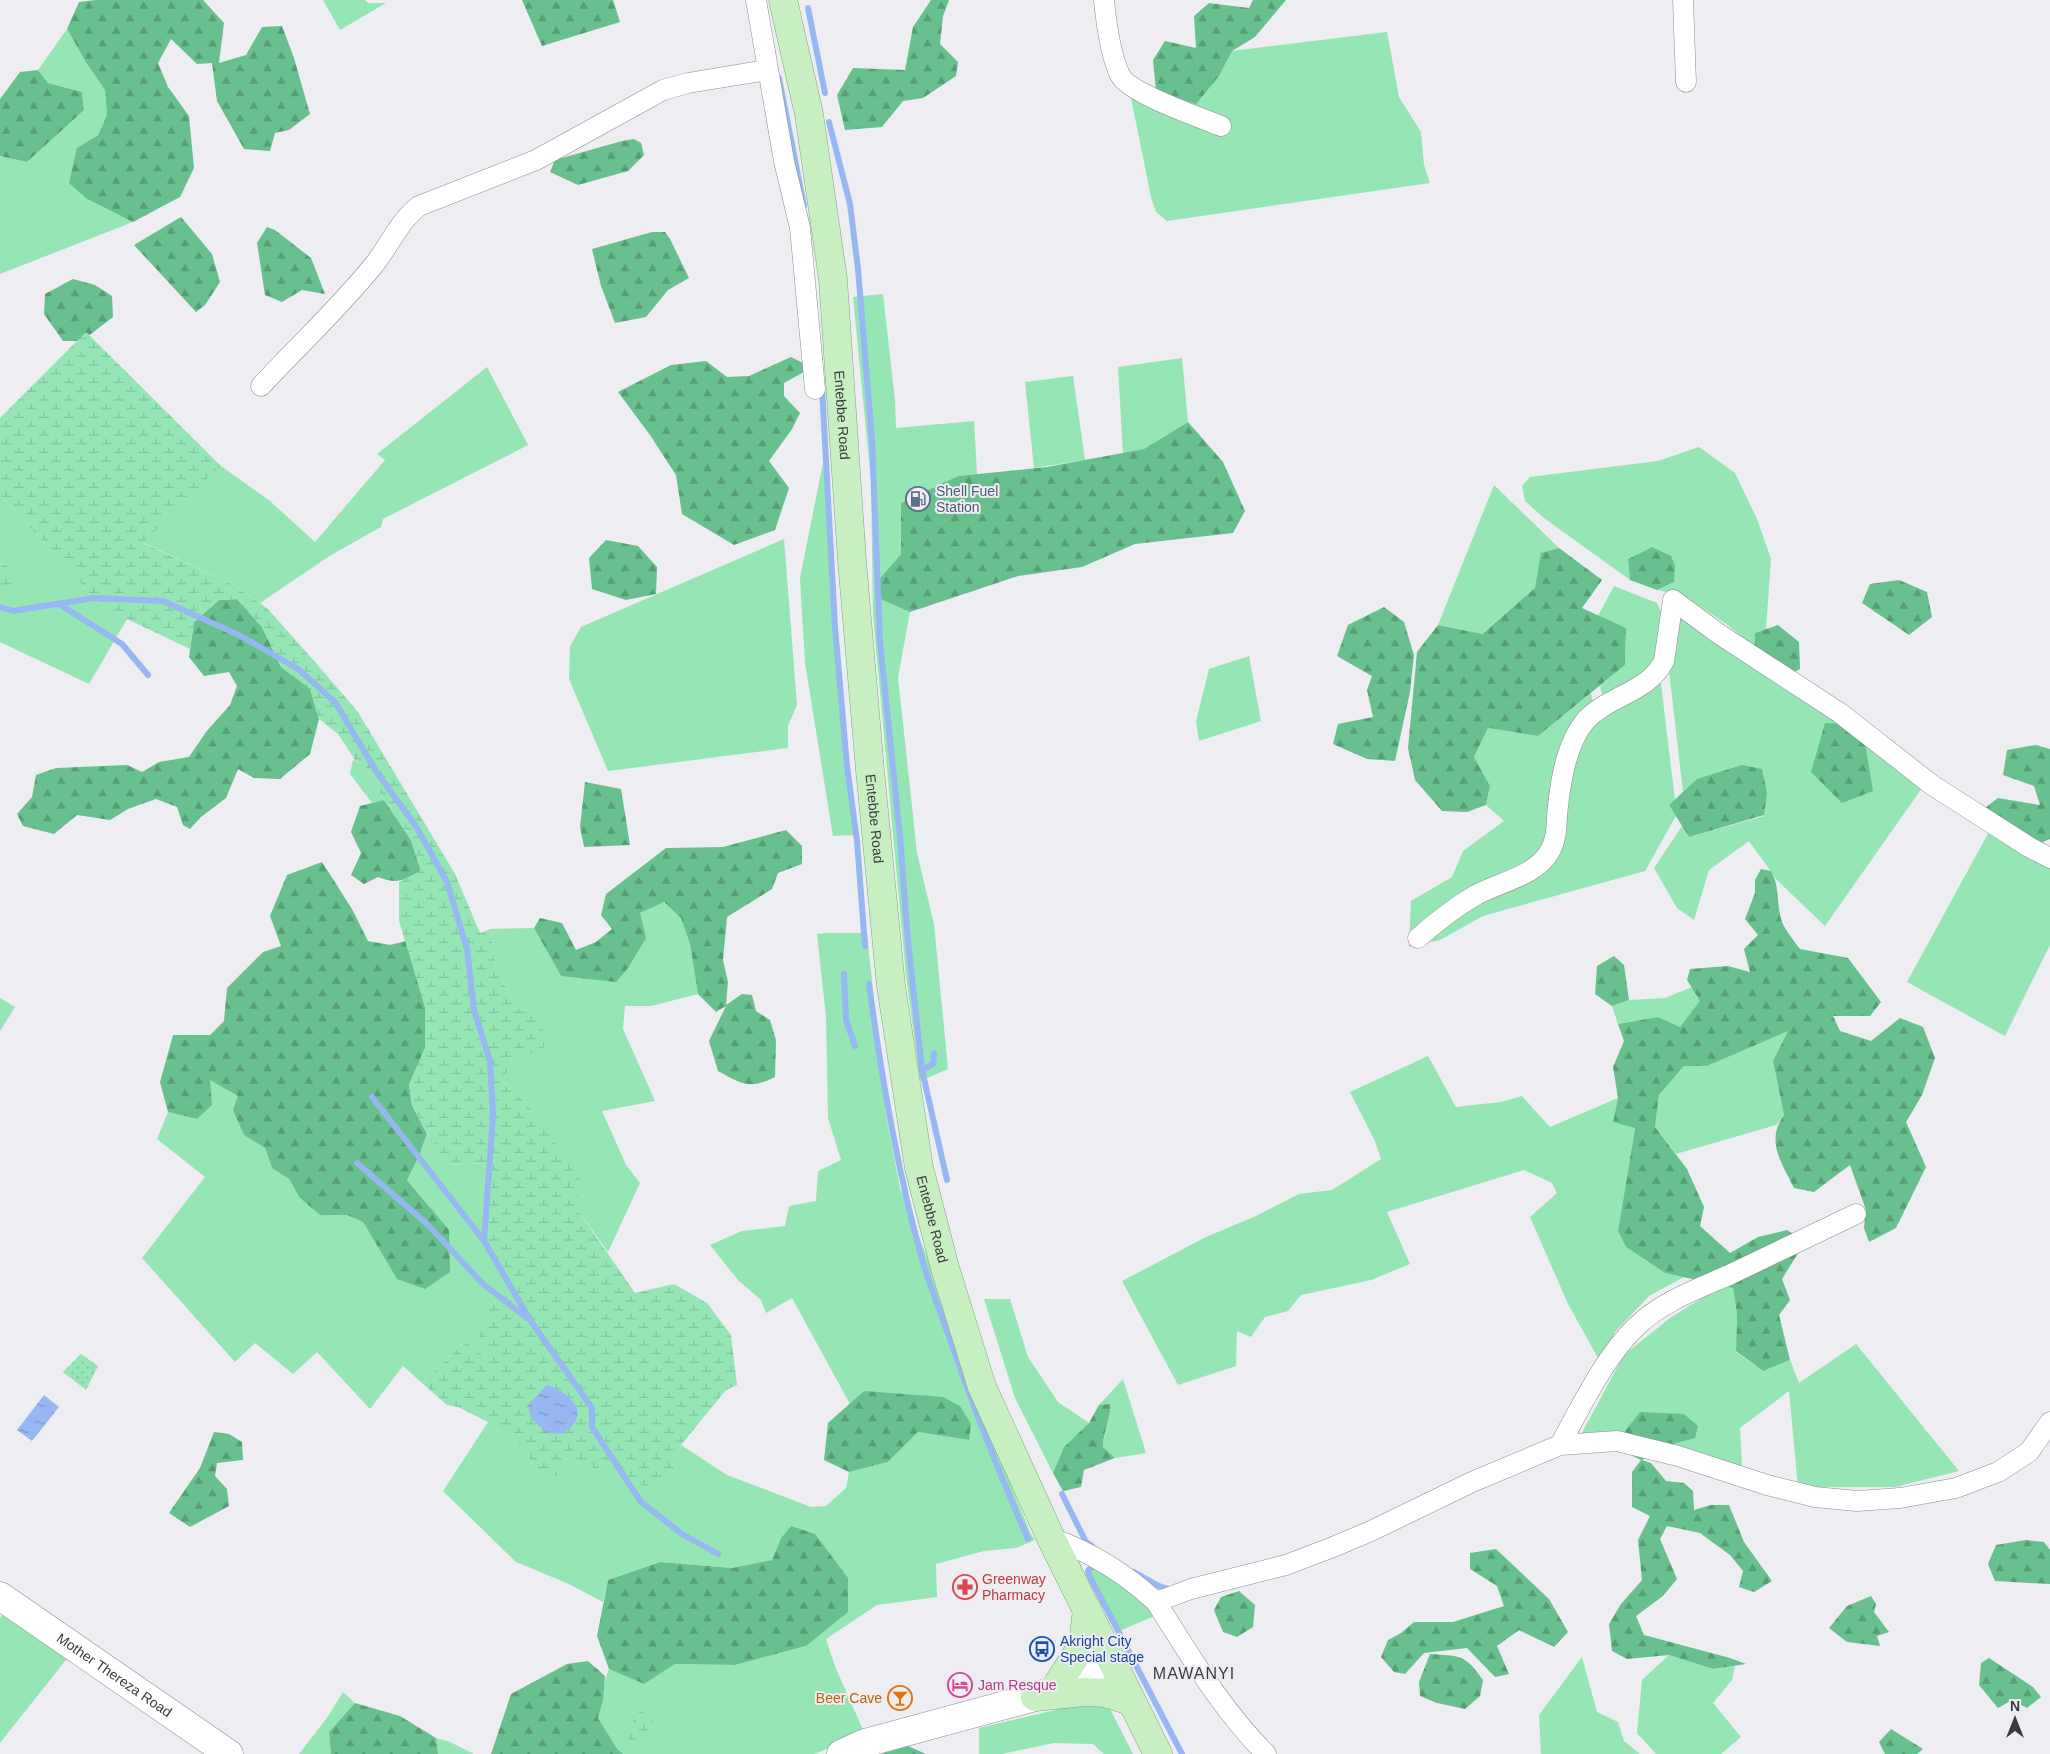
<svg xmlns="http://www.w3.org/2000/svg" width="2050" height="1754" font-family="Helvetica,sans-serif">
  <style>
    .green { fill: #95e5b5 }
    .forest { fill: url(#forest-firs) }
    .wetland { fill: url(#wetland-marsh) }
    .park { fill: url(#park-dots) }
    .water { fill: url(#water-ripples) }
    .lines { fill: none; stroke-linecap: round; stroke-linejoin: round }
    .stream { stroke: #97b7f2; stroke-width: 6 }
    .street-casing { stroke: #8c8c91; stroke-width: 21 }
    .secondary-casing { stroke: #8c8c91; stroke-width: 29 }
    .primary-casing { stroke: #7da978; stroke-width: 29 }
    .street { stroke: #fff; stroke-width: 20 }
    .secondary { stroke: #fff; stroke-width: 28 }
    .primary { stroke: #c7efc2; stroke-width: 28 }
    .labels { text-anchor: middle; stroke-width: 4; stroke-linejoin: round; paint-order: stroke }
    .street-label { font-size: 14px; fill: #3a3a3c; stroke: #ededf2 }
    .service-label { font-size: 14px; fill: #4e5e75; stroke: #ededf2; text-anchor: start }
    .health-label { font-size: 14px; fill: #be3a42; stroke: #ededf2; text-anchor: start }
    .transit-label { font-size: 14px; fill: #164399; stroke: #ededf2; text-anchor: start }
    .hotel-label { font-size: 14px; fill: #b23c85; stroke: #ededf2; text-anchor: start }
    .food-label { font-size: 14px; fill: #c56008; stroke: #ededf2; text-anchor: end }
    .quarter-label { font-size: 16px; letter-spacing: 1px; fill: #3e3e42; stroke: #ededf2 }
  </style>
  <defs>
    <pattern id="forest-firs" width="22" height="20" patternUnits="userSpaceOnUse" patternTransform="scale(1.25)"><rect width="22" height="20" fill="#67c08d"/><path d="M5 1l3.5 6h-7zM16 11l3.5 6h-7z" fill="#569d74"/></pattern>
    <pattern id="wetland-marsh" width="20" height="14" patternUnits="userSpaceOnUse" patternTransform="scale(1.25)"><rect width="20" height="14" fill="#95e5b5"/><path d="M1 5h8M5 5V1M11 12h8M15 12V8" fill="none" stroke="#81c59d"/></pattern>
    <pattern id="park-dots" width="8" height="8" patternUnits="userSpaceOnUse" patternTransform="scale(1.25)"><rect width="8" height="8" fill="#95e5b5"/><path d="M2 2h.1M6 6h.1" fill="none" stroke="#81c59d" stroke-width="1.8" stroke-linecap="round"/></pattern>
    <pattern id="water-ripples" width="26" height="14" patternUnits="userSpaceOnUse" patternTransform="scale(1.25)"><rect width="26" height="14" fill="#97b7f2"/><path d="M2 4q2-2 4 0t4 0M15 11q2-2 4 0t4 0" fill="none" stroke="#7c96c5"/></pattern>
  </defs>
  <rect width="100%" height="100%" fill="#ededf2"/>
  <path class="green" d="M323,0H365L368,3H386L340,30Z
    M67,29L87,64L105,90L107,115L98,135L77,148L87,199L133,222L0,274V156L27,162L84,110L82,92L48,83L38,70Z
    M1387,32L1399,97L1421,132L1424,165L1430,183L1167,221L1156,212L1151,197L1130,93L1156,91L1219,76L1232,51Z
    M883,294L895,401L896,428L974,421L977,474L958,476L901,503V554L877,582L882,600L910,612L898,677L917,853L934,924L948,1069L920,1081L906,976L873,615L871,481L853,297Z
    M1182,358L1188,422L1144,449L1123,453L1118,367Z
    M487,367L528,445L383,519L381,527L331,555L260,603L236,586L142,542L221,466L270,501L315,542L385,460L377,454Z
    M1073,376L1085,460L1034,468L1025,382Z
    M1699,447L1735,473L1757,519L1771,559L1766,629L1755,633V647L1725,623L1682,595L1657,590L1674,582L1652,547L1628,559L1630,580L1544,518L1525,501L1522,486L1530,477L1658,461Z
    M823,463L855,835L833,836L805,663L800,578Z
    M1494,485L1559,548L1542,553L1535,588L1481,634L1438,625Z
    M0,495L94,598L127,619L89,684L0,642V600L15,585L8,566L0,563Z
    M784,539L797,705L788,726V748L608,771L569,679L570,646L581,627Z
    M1614,586L1657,603L1663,616L1656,664L1631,685L1603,697L1600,686L1625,665L1626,628L1598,616Z
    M1676,607L1865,743L1922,788L1825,926L1777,880L1749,841L1709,870L1694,920L1677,908L1654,868L1682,826L1689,837L1764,816L1697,779L1683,792L1668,662Z
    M1249,656L1261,721L1199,741L1196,721L1209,669Z
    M1660,676L1675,800L1669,805L1676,816L1645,871L1483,916L1440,940L1409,947L1411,901L1452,877L1463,851L1504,821L1486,805L1490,786L1474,757L1488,728L1538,736L1591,693L1594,707L1580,740L1603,712Z
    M353,760L364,764L384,800L372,803L350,774Z
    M1990,830L2050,864V945L2005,1036L1907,982Z
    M663,902L681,917L690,944L698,994L651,1006H625L623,1029L655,1101L602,1111L626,1165L640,1183L608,1252L575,1206L545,1131L526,1103L503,1083L528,1010L516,1008L495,964L491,929L534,928L561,976L640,913Z
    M826,933H867L886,1115L900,1188L934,1275L978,1405L1031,1534L1035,1540L1016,1548L984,1551L936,1564L937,1597L877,1605L826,1639L836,1669L865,1734L814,1754H624L618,1750L598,1718C602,1703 603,1681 609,1669L644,1684L675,1664L735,1665L806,1646L791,1526L781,1538L772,1560L732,1568L660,1562L608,1580L603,1602L569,1584L516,1562L443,1491L488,1422L525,1452L538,1472L564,1459L604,1471L656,1491L674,1469L681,1445L727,1475L811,1507L826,1506L846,1488L849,1472L888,1462L918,1432L969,1440L864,1391L850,1404L792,1298L766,1313L761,1300L738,1280L710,1245L742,1231L785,1226L789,1206L816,1201L818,1171L841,1160L828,1118L826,1017L817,934Z
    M1692,987L1701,1001L1680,1027L1658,1017L1618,1024L1612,1006L1629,1000L1665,998Z
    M0,998L15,1007L0,1031Z
    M1789,1030L1773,1061L1784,1115L1776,1125L1676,1154L1655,1127L1659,1095L1684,1066H1707Z
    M1428,1056L1456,1107L1501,1102L1522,1096L1550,1127L1618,1098L1613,1122L1635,1127L1618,1231L1626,1247L1665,1273L1684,1277L1649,1296L1615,1332L1603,1367L1568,1304L1530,1217L1557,1193L1552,1183L1524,1170L1387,1212L1410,1264L1371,1280L1301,1295L1288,1311L1265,1317L1251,1337L1237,1331L1236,1366L1178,1385L1122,1281L1206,1237L1256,1216L1299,1194L1332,1190L1381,1159L1375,1141L1350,1092Z
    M210,1079L238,1096L244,1135L265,1148L272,1168L289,1179L300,1198L320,1215H347L363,1222L397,1279L431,1208L407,1180L418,1158L427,1134L448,1165L484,1163L488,1193L484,1241L509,1283L491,1307L493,1363L465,1341L422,1383L403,1366L370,1409L317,1352L293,1374L255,1343L235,1362L142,1258L205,1177L157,1139L168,1112L197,1119Z
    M1723,1285L1733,1288L1737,1314L1736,1352L1763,1371L1790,1360L1799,1383L1856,1344L1959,1471L1895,1487H1798L1789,1391L1740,1428L1742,1467L1578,1440L1624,1355L1670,1318Z
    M984,1299H1010L1028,1357L1058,1402L1089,1423L1064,1447L1053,1473L1015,1398Z
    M1123,1379L1146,1453L1115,1458L1103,1447C1104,1432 1111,1419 1110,1405H1099Z
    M1093,1567L1103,1568L1157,1615L1119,1631L1088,1572Z
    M2,1615L69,1656L0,1743V1618Z
    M1669,1655L1713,1669L1735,1666L1732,1680L1713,1703L1741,1737L1721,1754H1656L1637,1733L1642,1680Z
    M1582,1657L1597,1712L1618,1722L1624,1741L1640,1754H1541L1539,1715Z
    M343,1692L355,1703L329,1732L331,1754H299L329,1715Z
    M1089,1702L1108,1705L1133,1754H1104L1093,1744L1054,1743L1002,1754H979V1728Z
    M436,1738L450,1742L474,1754H438Z"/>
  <path class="forest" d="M96,0H203L224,23L219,63L246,55L262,27L282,26L294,58L310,114L289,130L275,133L270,151L244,149L217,101L212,63L197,64L171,39L158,63L168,87L189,116L194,168L180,197L133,222L87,199L69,183L77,148L98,135L107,115L105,90L87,64L67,29L79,2Z
    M522,0H613L620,22L542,46Z
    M931,0H949L943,16L940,44L958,62L956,76L923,98L903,101L882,127L845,130L837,95L853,68L905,70L913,27Z
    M1253,0H1286L1255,37L1232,51L1219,76L1196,104L1156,91L1153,60L1165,41L1196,48L1194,16L1209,3L1249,8Z
    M38,70L48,83L82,92L84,110L27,162L0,156V99L20,72Z
    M634,139L641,143L644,155L628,171L578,185L550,172L555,160L622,141Z
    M181,217L212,254L220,282L205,305L196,312L134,245Z
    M267,227L275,230L311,258L325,294L302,290L282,302L265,295L257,243Z
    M652,232H665L670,239L689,278L668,290L646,317L615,323L601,286L592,249Z
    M73,279L95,285L112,296L113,317L82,341H63L44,314L45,294Z
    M791,357L805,364L804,372L784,383V396L800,413L792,429L769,461L789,488L775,530L734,545L682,514L676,475L650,435L618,392L671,365L706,361L727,377L749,376Z
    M1188,422L1223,462L1245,511L1233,533L1135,544L1082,567L1018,576L910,612L882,600L877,582L901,554V503L958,476L1047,467L1144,449Z
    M606,540L638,546L657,567L656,594L626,600L592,589L589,558Z
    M1652,547L1671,556L1675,566L1674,582L1657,590L1630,580L1628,559Z
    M1559,548L1602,580L1582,608L1626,628L1625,665L1538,736L1488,728L1474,757L1490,786L1486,805L1467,812L1442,811L1415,780L1408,748L1417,652L1438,625L1482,634L1535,588L1541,553Z
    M1899,580L1927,592L1932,617L1909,635L1862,603L1870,584Z
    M237,599L262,627L281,667L310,688L319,719L310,754L280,779L254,778L238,769L226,798L201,817L190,829L183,825L177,807L156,799L128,809L110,820L77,815L54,834L23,826L17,814L32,797L36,775L56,768L127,765L142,772L159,762L189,757L206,732L230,705L237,686L229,672L204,676L189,657L194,622L219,600Z
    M1384,607L1404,622L1414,655L1410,692L1395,761L1367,759L1333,744L1338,724L1373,717L1367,690L1372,676L1337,656L1348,625Z
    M1778,625L1799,642L1800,669L1777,681L1754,665L1755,633Z
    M1825,723L1844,724L1865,743L1873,791L1842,803L1811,772Z
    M2036,745L2050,749V839L2022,851L1985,808L1998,798L2040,805L2034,786L2003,775L2007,750Z
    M1742,765L1762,769L1767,793L1764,815L1689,837L1669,805L1697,779Z
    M585,782L621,789L630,845L584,847L580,827Z
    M384,800L411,840L421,871C403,880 398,885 378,877L364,884L351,875L361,853L351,832L360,806Z
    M786,830L802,846V864L778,873L772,889L727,917L723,960L728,982L726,1005L742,994L752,995L756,1011L770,1020L776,1040L775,1077C749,1090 742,1084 718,1071L709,1041L726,1006L716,1012L698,994L690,944L681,918L664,902L640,913L646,938L628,968L616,982L561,976L534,928L540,918L562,923L576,950L596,942L612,929L601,915L606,894L666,848L723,847Z
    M322,862L352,909L368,941L390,945L406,941L425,1007V1048L409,1085L412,1105L427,1134L418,1158L407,1180L449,1230L450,1272L425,1289L397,1279L363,1222L347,1215H320L300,1198L289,1179L272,1168L265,1148L244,1135L233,1110L238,1096L210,1080L212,1105L197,1119L168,1112L160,1082L173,1035H210L224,1021L227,988L263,952L281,946L270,916L287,875Z
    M1761,869L1771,871C1780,885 1776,905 1782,922C1786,931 1794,941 1800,949L1848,958L1881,1002L1870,1016H1833L1840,1031L1871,1041L1900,1018L1923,1027L1935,1058L1922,1095L1906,1122L1926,1167L1896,1228L1869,1242L1864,1228L1866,1210L1850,1165L1814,1192L1794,1188C1782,1163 1765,1141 1784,1115L1773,1061L1788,1031L1707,1066H1684L1659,1095L1655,1127L1687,1169L1704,1207L1700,1226L1730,1253L1758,1237L1787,1230L1805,1242L1782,1279L1790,1300L1779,1315L1790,1360L1763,1371L1736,1351L1737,1314L1733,1288L1665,1273L1626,1247L1618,1231L1635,1128L1613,1122L1618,1098L1613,1067L1624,1041L1618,1024L1658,1017L1680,1027L1700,1001L1687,980L1690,969L1728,966L1750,972L1744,949L1758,935L1745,919L1755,893V880Z
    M1614,956L1624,965L1629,1000L1612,1006L1595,994L1597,966Z
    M864,1391L943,1397L960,1406L971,1424L969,1440L918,1432L888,1462L849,1472L824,1460L828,1423Z
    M1110,1404C1111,1419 1103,1432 1103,1447L1115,1458L1084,1470L1081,1487L1063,1491L1053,1473L1064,1447L1089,1423L1099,1405Z
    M1640,1412L1684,1414L1698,1426L1695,1438L1665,1446L1642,1460L1651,1463L1666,1481L1684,1483L1693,1491L1694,1510L1711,1505H1729L1744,1542L1772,1581L1754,1592L1739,1587L1743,1571L1730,1555L1700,1533L1667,1526L1660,1539L1677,1579L1663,1596L1636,1616L1644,1635L1730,1658L1746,1664L1713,1669L1669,1655L1627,1659L1612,1651L1609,1624L1621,1604L1642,1580L1638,1540L1650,1516L1632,1507V1472L1641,1460L1631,1455L1625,1431Z
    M214,1432L229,1434L242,1442L243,1460L217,1463L215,1476L227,1489L229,1506L190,1527L169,1513L200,1468Z
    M791,1526L815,1534L848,1578V1612L806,1646L735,1665L675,1664L644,1684L609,1669L597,1636L608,1580L660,1562L732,1568L772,1560L781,1538Z
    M2026,1540L2044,1542L2050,1550V1584L1995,1581L1988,1564L1996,1545Z
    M1496,1549L1549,1599L1568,1632L1554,1647L1519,1630L1497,1646L1509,1674L1495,1677L1467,1648L1424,1653L1405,1674L1394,1672L1381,1657L1388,1640L1401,1633L1414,1622H1453L1504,1606L1497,1586L1470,1569V1553Z
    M1239,1591L1255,1605L1253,1627L1237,1637L1223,1632L1214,1610L1221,1597Z
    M1871,1596L1876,1604L1874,1612L1889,1632L1877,1636L1880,1646L1847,1642L1829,1628L1847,1606Z
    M1430,1654C1460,1656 1465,1654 1483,1680L1480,1696L1465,1709L1437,1703L1420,1696L1419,1682Z
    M1989,1658L2033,1687L2041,1697L2027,1708L2012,1700L1998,1708L1979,1685L1981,1663Z
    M588,1661L605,1676L603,1700L598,1718L618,1750L624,1754H491L511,1694L567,1664Z
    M355,1703L400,1716L436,1738L438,1754H331L329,1732Z
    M1891,1729L1923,1749L1917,1754H1885L1879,1742Z
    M908,1746L926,1754H881Z"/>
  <path class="wetland" d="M86,332L221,466L143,543L236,586L268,609L322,670L358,712L455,874L480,933L491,929L495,964L516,1008L528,1010L545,1032L543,1055L514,1051L503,1083L526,1103L581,1180L575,1206L635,1293L674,1284L707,1303L731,1335L737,1385L726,1390L681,1445L674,1469L656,1491L604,1471L564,1459L558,1476L538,1472L525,1452L488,1422L458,1407L447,1405L422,1383L465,1341L492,1362L479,1335L491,1307L508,1283L484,1241L487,1212L484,1163L448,1165L427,1134L412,1105L409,1085L425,1048V1007L399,921V882L421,871L411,840L384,800L364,764L355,760L338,734L319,719L310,689L281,667L262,627L237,599L219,600L194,622L190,649L127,619L94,598L0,495V418Z
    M0,563L8,566L16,585L0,600Z
    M638,1711L649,1715L653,1722L644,1743L628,1740V1731Z"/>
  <path class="park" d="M81,1354L98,1366L86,1390L63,1372Z"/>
  <path class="water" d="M547,1385C561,1389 586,1405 575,1422C572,1427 567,1431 563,1434L546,1433L531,1418L528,1405Z
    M44,1395L59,1407L32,1441L17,1430Z"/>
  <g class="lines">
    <path class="stream" d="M808,8L825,93
      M779,78L804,206
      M829,122L850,204L858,269L872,440L880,641L900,836L908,941L922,1070
      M822,387L835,627L847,766L857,841L865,946
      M59,604L122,644L148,675
      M0,607L13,611L94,598L163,601L239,635L298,669L335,702L376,771L417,828L447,882L467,949L474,1010L490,1061L493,1115L484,1241
      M844,974L846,1020L855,1046
      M869,984C881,1074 896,1164 920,1252C927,1279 938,1305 947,1331C971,1401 998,1471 1028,1539
      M934,1053L933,1064L922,1070L947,1180
      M372,1097L484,1241L530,1320L592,1408V1427L641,1502L682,1534L718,1554
      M357,1163L428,1225L483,1284L527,1318
      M1062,1494L1086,1542L1092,1546
      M1098,1566L1091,1567L1088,1571L1089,1575L1182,1754
      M1134,1572L1159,1586L1169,1589"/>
    <defs>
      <path id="street" d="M756,0L784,161L800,228L815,389
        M1104,0C1106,21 1111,56 1120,75C1128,93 1202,118 1221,126
        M1683,0L1686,82
        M261,386C298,346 338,309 373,266C389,247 398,222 419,206L536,160L663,90L688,83L767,70
        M1673,600L1719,634L1840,713L1932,785L2029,847L2050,858
        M1418,938C1436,922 1455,907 1476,895C1500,882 1536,876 1550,851C1558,837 1556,821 1558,806C1561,778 1567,742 1586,720C1608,696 1649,692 1664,661L1673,600
        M1560,1445C1580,1408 1606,1355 1636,1327C1661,1302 1697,1289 1729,1275C1771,1255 1814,1234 1856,1214
        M1051,1538C1091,1552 1125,1573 1156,1602L1191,1589L1286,1565L1333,1547L1371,1531L1472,1482L1560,1445L1617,1441L1678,1456L1767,1485L1815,1497L1857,1501L1900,1498L1956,1488L1998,1472L2029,1452L2050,1422
        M1156,1602C1190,1655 1221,1709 1266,1754"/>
      <g id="secondary">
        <path id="s1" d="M0,1596L229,1754"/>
        <path d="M841,1754L865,1743L1035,1697L1054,1690L1111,1659"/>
      </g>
      <g id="primary">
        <path id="s2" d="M783,0L809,114L833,279L852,561L870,770L891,986L919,1168L945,1268L982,1387L1051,1538L1158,1754"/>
        <path d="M1054,1690L1080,1649L1084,1636L1087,1609"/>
        <path d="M1035,1697L1084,1692L1105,1693L1130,1701"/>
      </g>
    </defs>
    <use href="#street" class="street-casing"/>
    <use href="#secondary" class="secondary-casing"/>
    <use href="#primary" class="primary-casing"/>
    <use href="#street" class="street"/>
    <use href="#secondary" class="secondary"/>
    <use href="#primary" class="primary"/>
  </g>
  <defs>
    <symbol id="fuel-ring" viewBox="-11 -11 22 22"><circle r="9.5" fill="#ededf2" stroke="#5c6f8a" stroke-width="1.5"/><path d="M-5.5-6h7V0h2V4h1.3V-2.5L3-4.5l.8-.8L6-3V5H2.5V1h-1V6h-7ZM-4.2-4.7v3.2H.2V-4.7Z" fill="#5c6f8a"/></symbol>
    <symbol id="pharmacy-ring" viewBox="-11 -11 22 22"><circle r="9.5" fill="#ededf2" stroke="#e0444e" stroke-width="1.5"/><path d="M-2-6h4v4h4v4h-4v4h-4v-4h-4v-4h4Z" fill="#e0444e"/></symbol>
    <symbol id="bus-ring" viewBox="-11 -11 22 22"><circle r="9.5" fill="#ededf2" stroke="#1a4fb4" stroke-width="1.5"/><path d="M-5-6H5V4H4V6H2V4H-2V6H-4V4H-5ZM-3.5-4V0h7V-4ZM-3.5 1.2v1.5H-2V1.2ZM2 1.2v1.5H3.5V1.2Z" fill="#1a4fb4"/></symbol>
    <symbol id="hotel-ring" viewBox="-11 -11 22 22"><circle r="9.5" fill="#ededf2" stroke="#d1479c" stroke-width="1.5"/><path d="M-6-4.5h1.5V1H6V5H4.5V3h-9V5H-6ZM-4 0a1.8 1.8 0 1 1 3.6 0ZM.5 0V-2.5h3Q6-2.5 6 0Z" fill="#d1479c"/></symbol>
    <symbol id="bar-ring" viewBox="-11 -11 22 22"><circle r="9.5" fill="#ededf2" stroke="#e8710a" stroke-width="1.5"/><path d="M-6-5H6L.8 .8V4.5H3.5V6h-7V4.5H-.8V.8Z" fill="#e8710a"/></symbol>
  </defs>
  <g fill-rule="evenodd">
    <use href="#fuel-ring" x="904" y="485" width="28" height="28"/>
    <use href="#pharmacy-ring" x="951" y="1573" width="28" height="28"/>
    <use href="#bus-ring" x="1028" y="1635" width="28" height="28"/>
    <use href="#hotel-ring" x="946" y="1671" width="28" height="28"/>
    <use href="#bar-ring" x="886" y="1684" width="28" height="28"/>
  </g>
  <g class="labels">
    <g class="street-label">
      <text dy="5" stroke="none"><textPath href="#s2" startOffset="420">Entebbe Road</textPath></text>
      <text dy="5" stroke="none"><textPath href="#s2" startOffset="825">Entebbe Road</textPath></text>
      <text dy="5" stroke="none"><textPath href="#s2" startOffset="1230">Entebbe Road</textPath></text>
      <text dy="5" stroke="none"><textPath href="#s1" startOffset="139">Mother Thereza Road</textPath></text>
    </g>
    <g class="service-label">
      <text x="936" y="496">Shell Fuel<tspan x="936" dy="16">Station</tspan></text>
    </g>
    <g class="health-label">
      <text x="982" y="1584">Greenway<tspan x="982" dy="16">Pharmacy</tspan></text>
    </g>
    <g class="transit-label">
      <text x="1060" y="1646">Akright City<tspan x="1060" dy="16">Special stage</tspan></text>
    </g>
    <g class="hotel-label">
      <text x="978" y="1690">Jam Resque</text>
    </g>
    <g class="food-label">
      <text x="882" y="1703">Beer Cave</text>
    </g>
    <g class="quarter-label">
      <text x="1194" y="1679">MAWANYI</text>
    </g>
  </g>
  <g transform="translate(2015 1719)" stroke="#ededf2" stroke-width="4" paint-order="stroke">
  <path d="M0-4L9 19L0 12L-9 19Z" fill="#3a3a3c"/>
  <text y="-8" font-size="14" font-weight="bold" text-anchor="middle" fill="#3a3a3c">N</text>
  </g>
</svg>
